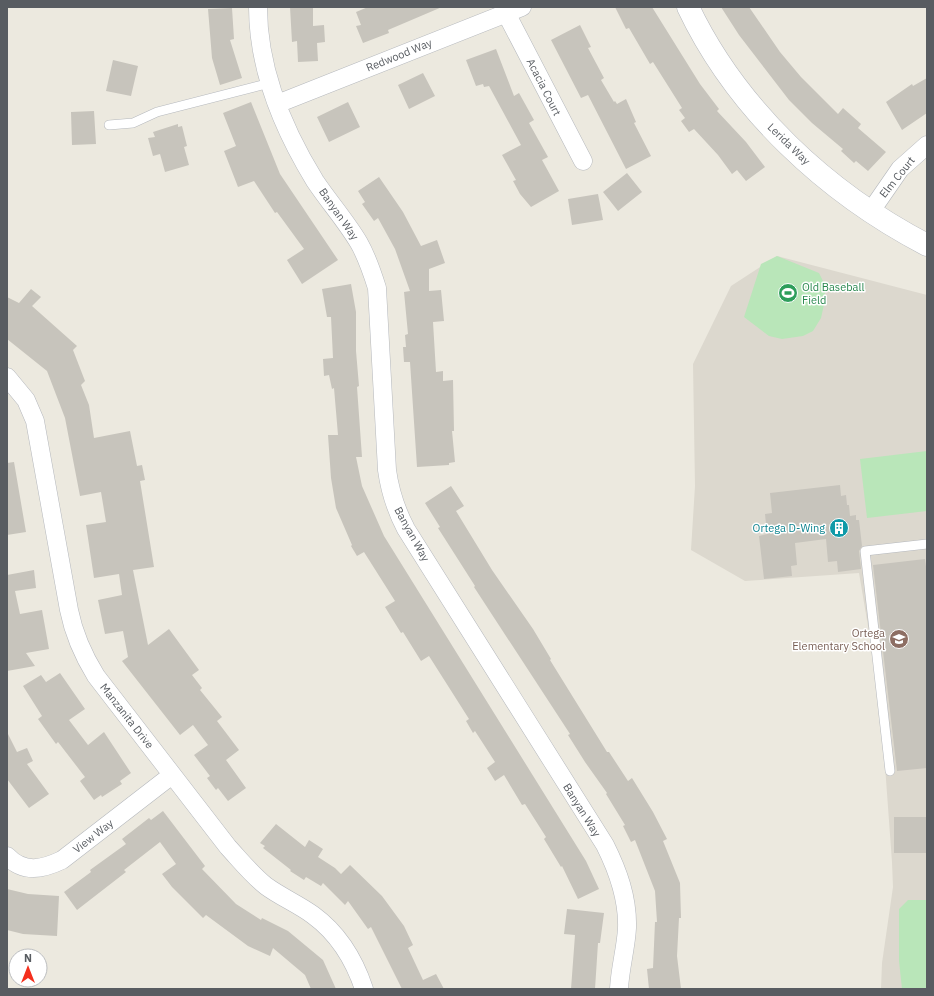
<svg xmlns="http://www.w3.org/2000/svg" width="934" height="996" font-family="'IBM Plex Sans',sans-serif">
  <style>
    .education { fill: #dcd8ce }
    .green { fill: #b9e6b9 }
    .building { fill: #c7c4bc }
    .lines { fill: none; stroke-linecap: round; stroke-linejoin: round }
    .service-casing { stroke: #b5b8bd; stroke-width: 10 }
    .minor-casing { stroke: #b5b8bd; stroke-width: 19 }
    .tertiary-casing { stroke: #b5b8bd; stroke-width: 23 }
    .service { stroke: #fff; stroke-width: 9 }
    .minor { stroke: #fff; stroke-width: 18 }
    .tertiary { stroke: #fff; stroke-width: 22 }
    .labels { text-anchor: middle; stroke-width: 3; stroke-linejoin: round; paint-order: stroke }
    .street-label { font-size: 11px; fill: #585c61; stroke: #fff }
    .leisure-label { font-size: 11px; fill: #27864d; stroke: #fff; text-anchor: start }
    .culture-label { font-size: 11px; fill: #0d838f; stroke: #fff; text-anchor: end }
    .education-label { font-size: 11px; fill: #785e54; stroke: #fff; text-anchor: end }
  </style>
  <rect width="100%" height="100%" fill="#ece9df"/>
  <path class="education" d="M777,256L927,295V989H881L882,963L893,887L892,862L880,697L859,573L745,581L691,550L695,486L693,364L731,286Z"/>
  <path class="green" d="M777,256L819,273L825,285V300L821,318L813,331L803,336L782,339L769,336L744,317L761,264Z
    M927,451V511L867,518L860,459Z
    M908,900H927V989H902L899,961V909Z"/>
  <path class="building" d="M290,7H313V26L324,25L325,42L317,43L318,61L298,62L297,41L292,42Z
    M368,7H442L388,30L389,33L363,43L356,26L361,25L356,12Z
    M615,7H652L700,84L719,109L717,111L746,142L765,167L746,181L737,170L732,174L718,155L694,129L689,132L681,121L685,118L679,110L682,108L653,62L650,64L629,28L626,29Z
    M721,7H749L780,52L801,77L838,114L843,108L861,124L858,128L886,152L868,171L856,161L854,163L841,151L843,149L812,123L789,100L739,35Z
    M232,8L234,39L230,40L242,78L220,85L212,58L208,9Z
    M580,25L591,47L588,48L604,78L601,80L614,102L615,101L617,104L626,99L636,122L634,123L651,156L626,169L588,95L581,98L551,40Z
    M496,49L514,96L519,93L534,120L529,123L548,157L542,160L559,191L531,207L520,194L513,181L516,180L502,155L521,145L489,86L484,87L483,84L476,86L466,60Z
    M113,60L138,66L131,96L106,91Z
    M423,73L435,96L409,109L398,85Z
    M927,78V113L902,130L886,102L912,84L913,86Z
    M251,102L280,174L338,260L302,284L287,260L304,249L277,212L275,213L254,181L238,187L224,151L236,146L223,113Z
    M348,102L360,127L329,142L317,117Z
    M94,111L96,144L72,145L71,112Z
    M178,124V127L182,126L187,146L184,147L189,165L165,172L160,154L153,156L148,138L155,137L153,132Z
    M627,173L642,192L618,211L603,192Z
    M379,177L403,212L421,246L437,240L445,263L429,269V291L441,290L444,321L433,322L436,372L443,371V381L453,380L454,431H452L455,462L449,463V465L417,467L410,362H404L403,347H406L405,335L408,334L404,292L410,291L395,249L378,218L374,221L362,204L365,202L358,191Z
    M598,194L603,220L572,225L568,199Z
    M351,284L356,312V351L359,386L357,387L362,457H356L362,486L384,536L586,861L599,889L578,899L562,866L561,867L544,839L546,837L525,804L522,805L504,775L495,781L487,768L495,762L475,731L473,733L466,721L469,719L429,656L421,661L403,632L401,633L385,607L395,601L364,552L357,556L351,546L352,545L336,508L331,478L328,435H338L334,388L332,389L329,375L324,376L323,359L333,358L331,317H327L322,289Z
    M31,289L41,297L32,306L77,346L73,350L85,381L81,385L89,405L94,438L130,431L137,466L142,465L145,480L140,481L154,567L133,570L148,645L169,629L199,670L192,675L202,688L200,690L222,717L217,721L239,750L226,760L246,788L228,801L218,788L216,790L207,778L210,776L194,755L208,745L193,725L180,735L122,661L128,657L123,631L105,634L98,600L122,595L119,574L94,578L86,525L106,522L101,492L80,496L65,418L47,371L7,339V297L19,303Z
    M14,462L26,532L7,535V463Z
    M840,485L841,496L846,495L847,505H849L850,516L856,515V520H859L862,546L859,551L861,569L838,572L837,561L828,562L826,539L795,543L797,565L791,566L792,576L764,579L759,536L767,534L765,514L772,513L770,493Z
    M451,486L464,506L456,511L492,570L533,629L551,659L550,660L607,752H609L628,781L632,778L653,812L667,839L663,841L680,883L681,918H679L677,956L681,989H649L647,969L653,968L655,922H657L655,891L635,840L631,842L623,826L625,825L606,794L607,793L585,762L568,735L570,734L474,587L475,586L438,528L440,527L425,503Z
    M925,559L927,574V768L897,771L873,565Z
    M34,570L36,588L15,591L20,614L42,610L49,649L26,653L35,666L7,671V575Z
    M60,673L85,709L69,720L88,745L104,732L131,773L120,781L122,784L102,797L101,795L94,800L80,781L85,777L58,742L56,744L38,719L42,716L23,686L41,675L46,682Z
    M7,732L17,752L27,748L33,761L27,764L49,794L29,808L7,779Z
    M163,811L205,866L202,869L236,904L261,920L262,918L288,931L323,960L336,989H311L305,975L273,948L270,956L248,946L206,915L203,918L172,887L162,874L176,864L160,842L124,870L126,872L77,910L64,892L91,872L90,870L126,844L122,839L149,818L151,820Z
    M894,817H927V853H894Z
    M276,824L305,847L309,840L323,849L318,857L335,868L341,874L350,865L382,896L404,926L413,945L408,948L423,980L436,974L444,989H402L371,927L368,929L348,901L345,905L323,883L321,886L306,877L304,880L290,871L291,870L263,848L265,846L260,843Z
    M7,889L28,894L59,896L57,936L23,934L7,930Z
    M567,909L604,913L600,943H598L595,989H571L575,935L564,934Z"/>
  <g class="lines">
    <defs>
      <path id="service" d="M109,125L133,123L157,112L270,83
        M890,771L865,551L927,544"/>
      <path id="minor" d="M258,7C258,68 283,129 315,181C329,202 346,221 359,243C367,257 372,272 377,288L387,470C390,492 396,510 406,529L605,845C618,871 628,898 627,928C626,948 620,968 619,989
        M506,13L583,161
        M277,104L522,7
        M871,211L900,169L927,145
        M7,377L26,400L35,421L69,610C74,635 83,655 96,676L228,847C240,860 252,875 266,886C281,897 298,904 313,915C339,934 354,959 364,989
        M7,856C24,874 43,869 62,860L172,775"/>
      <path id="tertiary" d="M688,7C737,110 827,193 927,245"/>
    </defs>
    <use href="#service" class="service-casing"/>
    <use href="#minor" class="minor-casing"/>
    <use href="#tertiary" class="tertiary-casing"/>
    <use href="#service" class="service"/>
    <use href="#minor" class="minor"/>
    <use href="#tertiary" class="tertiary"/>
  </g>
  <defs>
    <symbol id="stadium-disc" viewBox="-11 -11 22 22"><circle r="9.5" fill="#2e9e5b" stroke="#fff"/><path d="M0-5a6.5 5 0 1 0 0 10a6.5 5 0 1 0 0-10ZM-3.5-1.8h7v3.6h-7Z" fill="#fff"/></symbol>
    <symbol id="building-disc" viewBox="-11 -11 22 22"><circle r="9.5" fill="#0f9aa8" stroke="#fff"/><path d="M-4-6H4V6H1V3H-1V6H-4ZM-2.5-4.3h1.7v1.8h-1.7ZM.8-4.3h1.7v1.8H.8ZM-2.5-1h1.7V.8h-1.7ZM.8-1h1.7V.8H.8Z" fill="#fff"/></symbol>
    <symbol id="school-disc" viewBox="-11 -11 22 22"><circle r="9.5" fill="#8d6e63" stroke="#fff"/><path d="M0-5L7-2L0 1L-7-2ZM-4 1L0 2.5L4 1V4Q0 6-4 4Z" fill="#fff"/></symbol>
  </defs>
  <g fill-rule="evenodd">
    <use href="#stadium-disc" x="777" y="282" width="22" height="22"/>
    <use href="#building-disc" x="828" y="517" width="22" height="22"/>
    <use href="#school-disc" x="888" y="628" width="22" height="22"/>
  </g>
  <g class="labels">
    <g class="street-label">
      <text transform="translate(399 55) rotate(-22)" y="4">Redwood Way</text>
      <text transform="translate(544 87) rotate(63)" y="4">Acacia Court</text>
      <text transform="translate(789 144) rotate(44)" y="4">Lerida Way</text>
      <text transform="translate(897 177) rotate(-51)" y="4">Elm Court</text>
      <text transform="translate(339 214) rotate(55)" y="4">Banyan Way</text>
      <text transform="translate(412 534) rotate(61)" y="4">Banyan Way</text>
      <text transform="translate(127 716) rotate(52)" y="4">Manzanita Drive</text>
      <text transform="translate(582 810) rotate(58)" y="4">Banyan Way</text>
      <text transform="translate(93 836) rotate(-38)" y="4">View Way</text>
    </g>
    <g class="leisure-label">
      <text x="802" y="291">Old Baseball<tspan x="802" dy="13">Field</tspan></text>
    </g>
    <g class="culture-label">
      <text x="825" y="532">Ortega D-Wing</text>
    </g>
    <g class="education-label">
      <text x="885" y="637">Ortega<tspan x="885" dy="13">Elementary School</tspan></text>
    </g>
  </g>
  <rect width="934" height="996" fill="none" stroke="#585c61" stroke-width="16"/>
  <g transform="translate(28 968)"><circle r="19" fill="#ffffff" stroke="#bcbec0"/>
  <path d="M0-3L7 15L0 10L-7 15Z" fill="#f42f1d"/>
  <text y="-6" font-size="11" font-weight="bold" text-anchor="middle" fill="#585c61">N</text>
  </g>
</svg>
